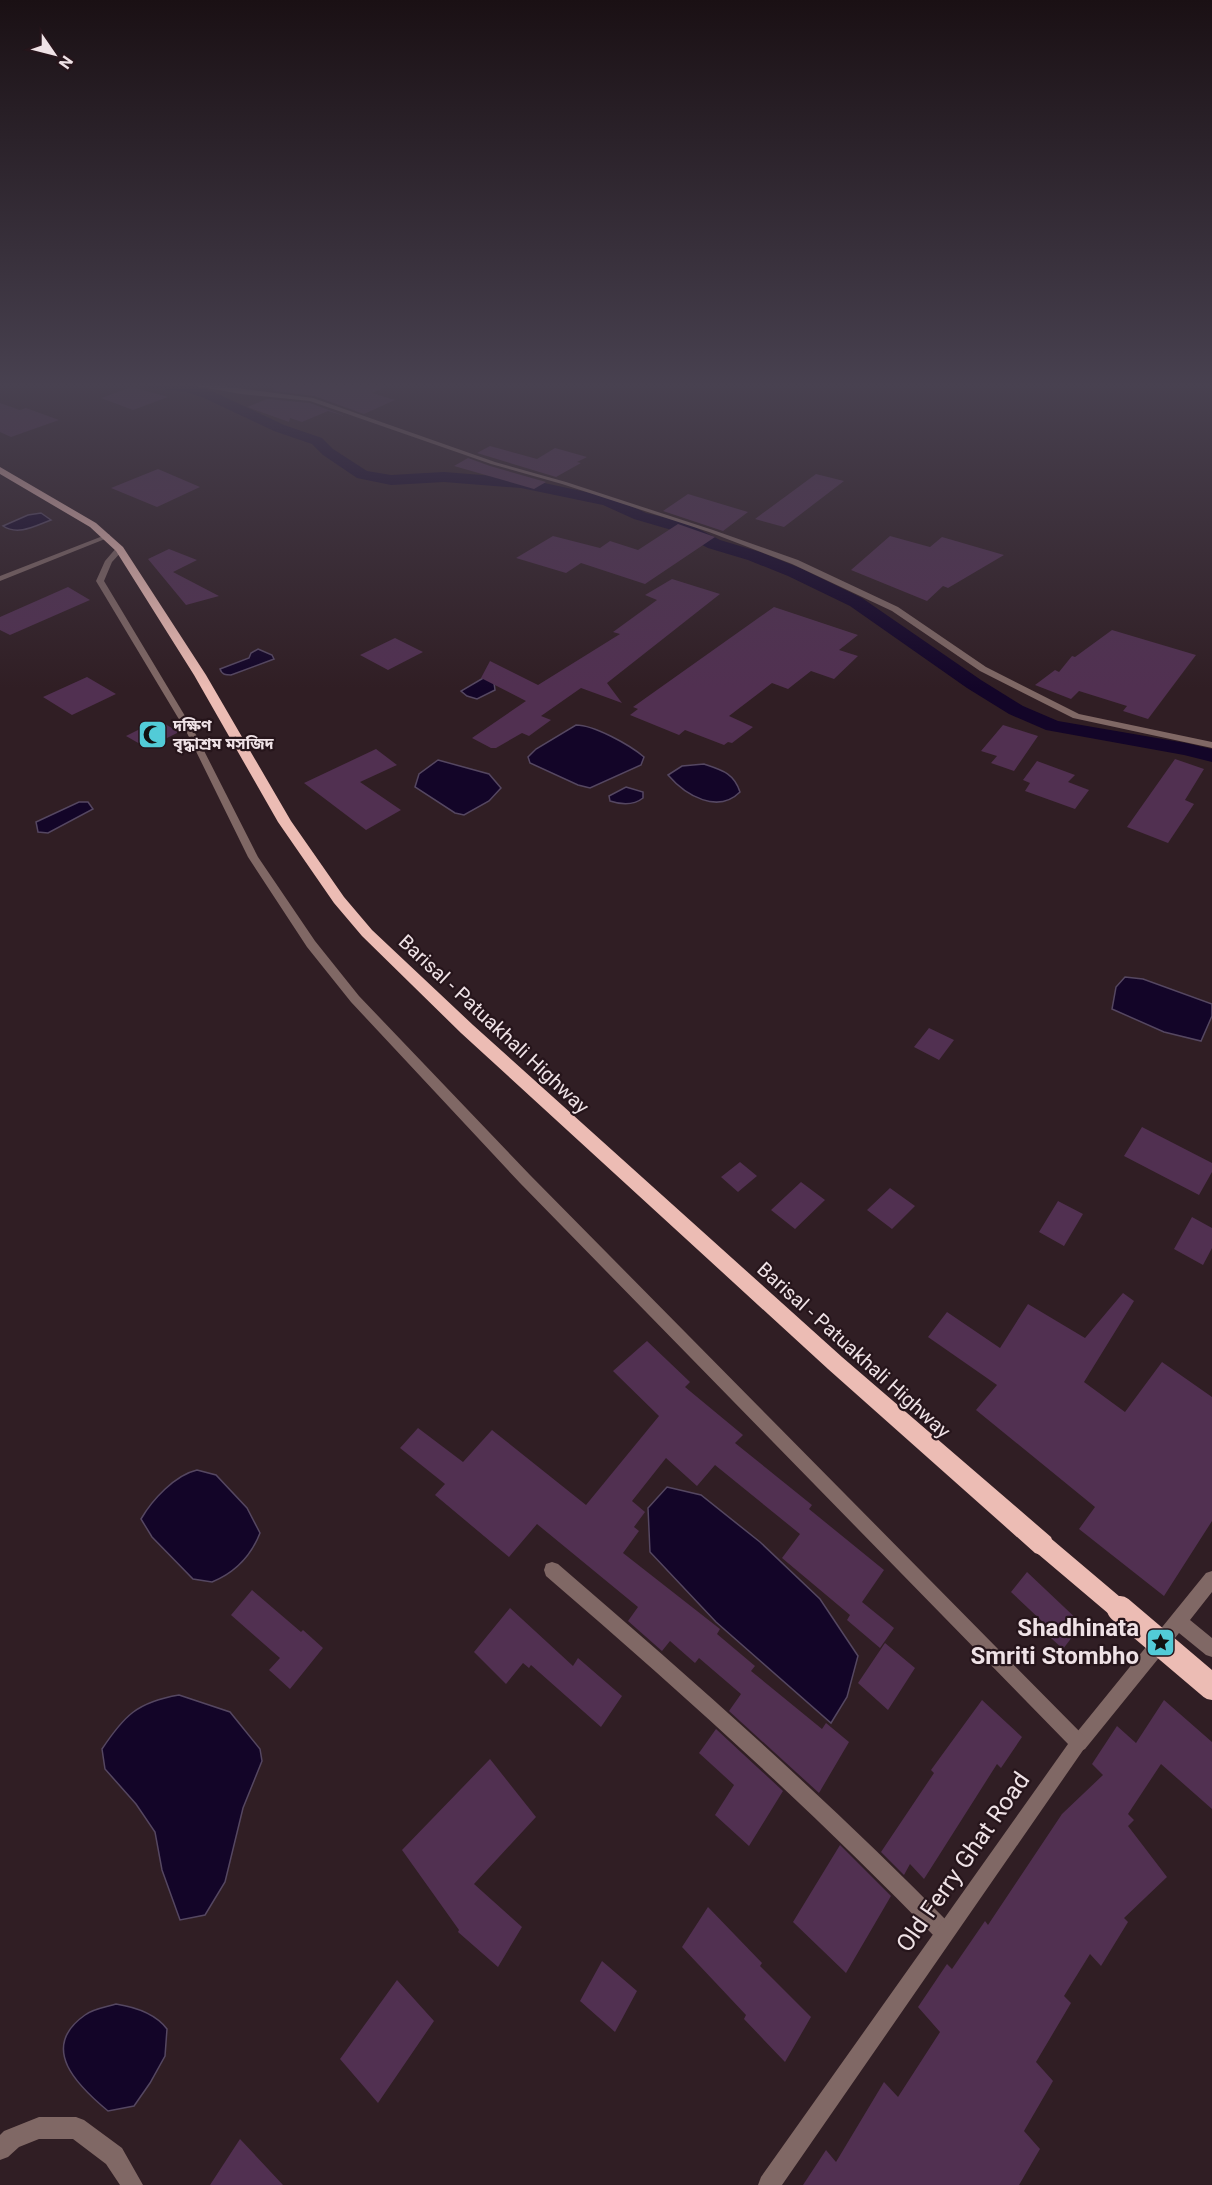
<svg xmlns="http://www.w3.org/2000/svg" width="1212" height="2185" font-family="Roboto,'Noto Sans Bengali',sans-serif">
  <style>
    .water { fill: #130528; stroke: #554761; stroke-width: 1.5 }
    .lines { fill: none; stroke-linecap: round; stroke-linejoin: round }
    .canal { fill: #130528; fill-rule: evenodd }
    .building { fill: #513051 }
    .minor { fill: #806865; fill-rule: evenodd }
    .tertiary { fill: #806865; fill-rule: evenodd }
    .trunk { fill: #ecbcb4; fill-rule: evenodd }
    .trunk-bridge-far1 { stroke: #ecbcb4; stroke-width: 20 }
    .trunk-bridge { stroke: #ecbcb4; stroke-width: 26 }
    .labels { text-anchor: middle; stroke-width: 4.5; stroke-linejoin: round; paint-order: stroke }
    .far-poi-label { font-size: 16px; font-weight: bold; fill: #efe2e6; stroke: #26151b; text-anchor: start }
    .street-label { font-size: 20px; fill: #efe2e6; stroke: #26151b }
    .near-poi-label { font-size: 24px; font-weight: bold; fill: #efe2e6; stroke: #26151b; text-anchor: end }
    .near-street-label { font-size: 24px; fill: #efe2e6; stroke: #26151b }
  </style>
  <rect width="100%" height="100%" fill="#301e24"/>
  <path class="water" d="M41,513L51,520C35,526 18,536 3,526L28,515Z
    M258,649L272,655L274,659L231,675C226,675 222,675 220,669L249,658L251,653Z
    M485,677L494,683L495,690L477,699L467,696L461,691Z
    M576,725C594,725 630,745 644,757L641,765L590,788L578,785L530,763L528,757L536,749Z
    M438,760L489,774L501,788L489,801L464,815L455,813L415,787L419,774Z
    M704,764C722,770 734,773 740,792C718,814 686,796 668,775L682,766Z
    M626,787L643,792V798C633,806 622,805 610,801L609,796Z
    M79,802H88L93,809L48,833L38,832L36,822Z
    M1125,977L1143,979L1212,1004V1016L1201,1041L1164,1032L1112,1009L1116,987Z
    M197,1470L216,1475L247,1508L260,1533C251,1556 234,1573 212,1582L193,1579L152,1537L141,1519C152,1500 175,1475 197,1470Z
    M667,1487L701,1495L760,1542L820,1599L858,1656L847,1697L831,1723L716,1622L650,1552L648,1508Z
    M179,1695L230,1712L260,1749L262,1761L243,1808L225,1882L205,1915L180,1920L162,1870L155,1832L136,1804L105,1769L102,1749C124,1716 137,1702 179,1695Z
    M116,2004C135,2007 155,2013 167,2029L165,2056L150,2083L134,2106L108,2111C78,2086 38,2048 85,2015C92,2009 106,2007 116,2004Z"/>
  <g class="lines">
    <path class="canal" d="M130,382L188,384L214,392L284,425L322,438L333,449L367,471L391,475L444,472L521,478L614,498L646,513L687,523L720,540L760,552L800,568L862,598L981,680L1023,706L1058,721L1186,743L1212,749V762L1184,755L1046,730L1009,714L967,688L850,606L788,576L748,560L708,548L675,531L634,519L603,505L521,488L444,482L391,485L357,478L323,455L312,444L274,431L204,398L186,392L136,386Z"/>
  </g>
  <path class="building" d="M271,382H396L372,393L395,400L364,414L314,396L274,391Z
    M132,387L168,397L133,410L101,398Z
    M267,399L310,403L345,416L328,411L302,422L290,418L289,422L247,407Z
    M0,403L20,410L26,408L59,420L11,437L0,432Z
    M490,446L537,459L555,448L587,457L577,462L581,463L556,477L477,453Z
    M468,458L490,466L546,482L534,489L454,466Z
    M158,469L200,487L157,507L111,488Z
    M816,474L844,481L784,527L755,519Z
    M688,494L748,512L723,531L663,511Z
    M678,524L715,537L645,584L581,563L566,573L516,558L553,536L600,548L610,541L638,550Z
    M890,536L930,547L942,537L1004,555L948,588L943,586L927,601L851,570Z
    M169,549L197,560L173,572L219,596L186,605L148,559Z
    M672,579L720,594L607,683L622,703L581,688L541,716L551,720L529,736L522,733L496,748H491L472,738L526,701L481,678L490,661L538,685L620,634L613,632L657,600L645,595Z
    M68,587L90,600L10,635L0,630V617Z
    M774,607L858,635L839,650L858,656L834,679L811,671L788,689L772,683L729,716L753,727L732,743L728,742L724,745L685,730L679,735L630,715L638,709L633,707Z
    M1112,630L1196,655L1148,719L1123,711L1127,706L1079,691L1071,699L1035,685L1055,670L1059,672L1072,656L1075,657Z
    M395,638L423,652L388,670L360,655Z
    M87,677L116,694L72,715L43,697Z
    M158,720L179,732L147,748L126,736Z
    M1003,725L1038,736L1014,771L991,763L997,756L981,751Z
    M376,749L397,765L360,782L401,810L366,830L304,783Z
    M1175,759L1204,769L1185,800L1194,804L1168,843L1127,827Z
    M1037,761L1075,775L1068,782L1089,790L1075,809L1025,791L1030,783L1023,780Z
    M929,1028L954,1040L939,1060L914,1047Z
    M1142,1127L1212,1163V1172L1199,1195L1124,1156Z
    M740,1162L757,1176L738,1192L721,1177Z
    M801,1182L825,1200L795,1229L771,1210Z
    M890,1188L915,1206L892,1229L867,1210Z
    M1058,1201L1083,1214L1064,1246L1039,1232Z
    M1192,1217L1212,1228V1248L1203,1265L1174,1249Z
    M1123,1293L1134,1301L1084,1382L1125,1412L1162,1362L1212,1397V1521L1164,1596L1079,1529L1095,1507L976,1410L997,1385L928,1337L947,1312L1000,1348L1028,1304L1085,1338Z
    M647,1341L690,1382L685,1387L743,1435L735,1443L812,1505L809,1509L884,1570L862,1602L894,1628L880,1648L847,1620L850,1615L782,1558L800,1534L715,1465L697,1486L666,1458L632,1501L645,1512L634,1527L639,1531L623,1553L720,1629L717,1634L755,1666L751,1671L822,1729L826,1723L849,1742L819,1793L729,1711L741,1694L699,1658L695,1663L670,1641L662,1651L628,1621L638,1607L537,1524L509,1557L435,1495L445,1484L400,1448L418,1428L463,1462L492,1430L586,1505L659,1416L613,1371Z
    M1027,1572L1082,1624L1063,1649L1041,1629L1045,1624L1011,1592Z
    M252,1590L301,1632L303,1630L323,1648L290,1689L269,1670L280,1658L231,1615Z
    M510,1608L573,1666L578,1658L622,1696L601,1727L531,1665L529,1668L523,1663L506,1684L474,1652Z
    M885,1643L915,1668L888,1710L858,1683Z
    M982,1700L1022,1737L1001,1768L997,1764L924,1879L910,1864L904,1875L881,1852L934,1773L931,1770Z
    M1164,1700L1212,1742V1809L1161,1764L1128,1814L1134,1820L1128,1826L1167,1877L1124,1918L1128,1922L1101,1966L1090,1954L1064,1996L1071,2003L1036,2062L1053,2081L1024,2131L1040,2149L1019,2185H803L826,2150L836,2162L884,2082L898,2097L940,2032L918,2007L947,1964L952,1969L985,1921L988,1925L1062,1814L1103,1775L1092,1764L1117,1726L1136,1743Z
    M716,1729L783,1791L749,1846L715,1815L734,1785L699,1753Z
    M490,1759L536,1817L474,1884L522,1927L498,1967L458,1932L459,1930L402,1850Z
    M840,1845L891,1896L846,1973L793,1922Z
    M708,1907L762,1963L760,1966L811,2017L785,2062L744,2019L746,2015L682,1947Z
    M602,1961L637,1991L615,2032L580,2001Z
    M397,1980L434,2021L378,2103L340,2059Z
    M240,2139L283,2185H210Z"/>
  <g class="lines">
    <path class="minor" d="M173,382H190L313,398L495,462L566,482L713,530L798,560L898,607L986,667L1079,714L1212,742V748L1073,718L980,671L892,611L792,564L709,532L562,484L491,464L310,401L241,394Z
      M108,534L110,535V537L0,581V576Z
      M552,1562L558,1564C693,1680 826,1798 951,1925L954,1932L951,1939L944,1942L937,1939C813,1811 681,1692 546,1576L544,1570L546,1564Z
      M1212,1571V1592L1190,1620L1212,1638V1657L1206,1655L1179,1633L1085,1749L1079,1752L1073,1749L1070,1743L1073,1737L1206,1573Z
      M39,2117H76L84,2120L122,2148L143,2185H120L106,2164L73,2139H39L19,2147L8,2157L0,2160V2135L4,2131Z"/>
    <path class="tertiary" d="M117,547L124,549L112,562L104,581L194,731L258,857L315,941L359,996L530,1175L1085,1737L1088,1743L782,2185H758L761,2177L1068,1744L520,1183L351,1002L307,947L248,857L186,731L96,581L105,561Z"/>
    <path class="trunk" d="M0,467L96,523L123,547L206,675L291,821L344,897L372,930L473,1025L842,1357L1051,1537L1054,1545L1051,1553L1043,1556L1035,1553L828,1369L461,1033L362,936L334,903L278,822L194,675L116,551L90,527L0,474Z"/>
    <path class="trunk-bridge-far1" d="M1043,1545L1121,1611"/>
    <path class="trunk-bridge" d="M1120,1609L1212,1687"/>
  </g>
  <linearGradient id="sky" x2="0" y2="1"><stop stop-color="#1a1014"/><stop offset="0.56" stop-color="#484150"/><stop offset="1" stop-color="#484150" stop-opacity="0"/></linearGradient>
  <rect width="1212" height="688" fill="url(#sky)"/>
  <defs>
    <symbol id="mosque-square" viewBox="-11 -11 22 22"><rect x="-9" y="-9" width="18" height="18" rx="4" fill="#52cbd7" stroke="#26151b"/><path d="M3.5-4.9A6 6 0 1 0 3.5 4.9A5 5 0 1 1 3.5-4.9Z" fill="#111"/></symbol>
    <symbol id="sight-square" viewBox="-11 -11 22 22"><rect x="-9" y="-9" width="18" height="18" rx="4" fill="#52cbd7" stroke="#26151b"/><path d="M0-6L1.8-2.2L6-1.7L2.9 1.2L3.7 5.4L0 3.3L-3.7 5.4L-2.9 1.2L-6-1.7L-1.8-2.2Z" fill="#111"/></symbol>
  </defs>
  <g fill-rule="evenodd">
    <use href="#mosque-square" x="136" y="718" width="33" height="33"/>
    <use href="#sight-square" x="1144" y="1626" width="33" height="33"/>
  </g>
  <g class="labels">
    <g class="far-poi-label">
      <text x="173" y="731">দক্ষিণ<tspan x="173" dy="18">বৃদ্ধাশ্রম মসজিদ</tspan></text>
    </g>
    <g class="street-label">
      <text transform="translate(494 1024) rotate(43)" y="7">Barisal - Patuakhali Highway</text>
      <text transform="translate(854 1350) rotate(42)" y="7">Barisal - Patuakhali Highway</text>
    </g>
    <g class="near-poi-label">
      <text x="1139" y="1636">Shadhinata<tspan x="1139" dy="28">Smriti Stombho</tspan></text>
    </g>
    <g class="near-street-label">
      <text transform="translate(963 1862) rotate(-55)" y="8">Old Ferry Ghat Road</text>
    </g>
  </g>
  <g transform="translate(54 54) rotate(125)" stroke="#26151b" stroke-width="4.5" paint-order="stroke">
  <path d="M0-4.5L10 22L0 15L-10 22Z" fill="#efe2e6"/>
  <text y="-9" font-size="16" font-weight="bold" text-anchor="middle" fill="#efe2e6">N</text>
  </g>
</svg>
